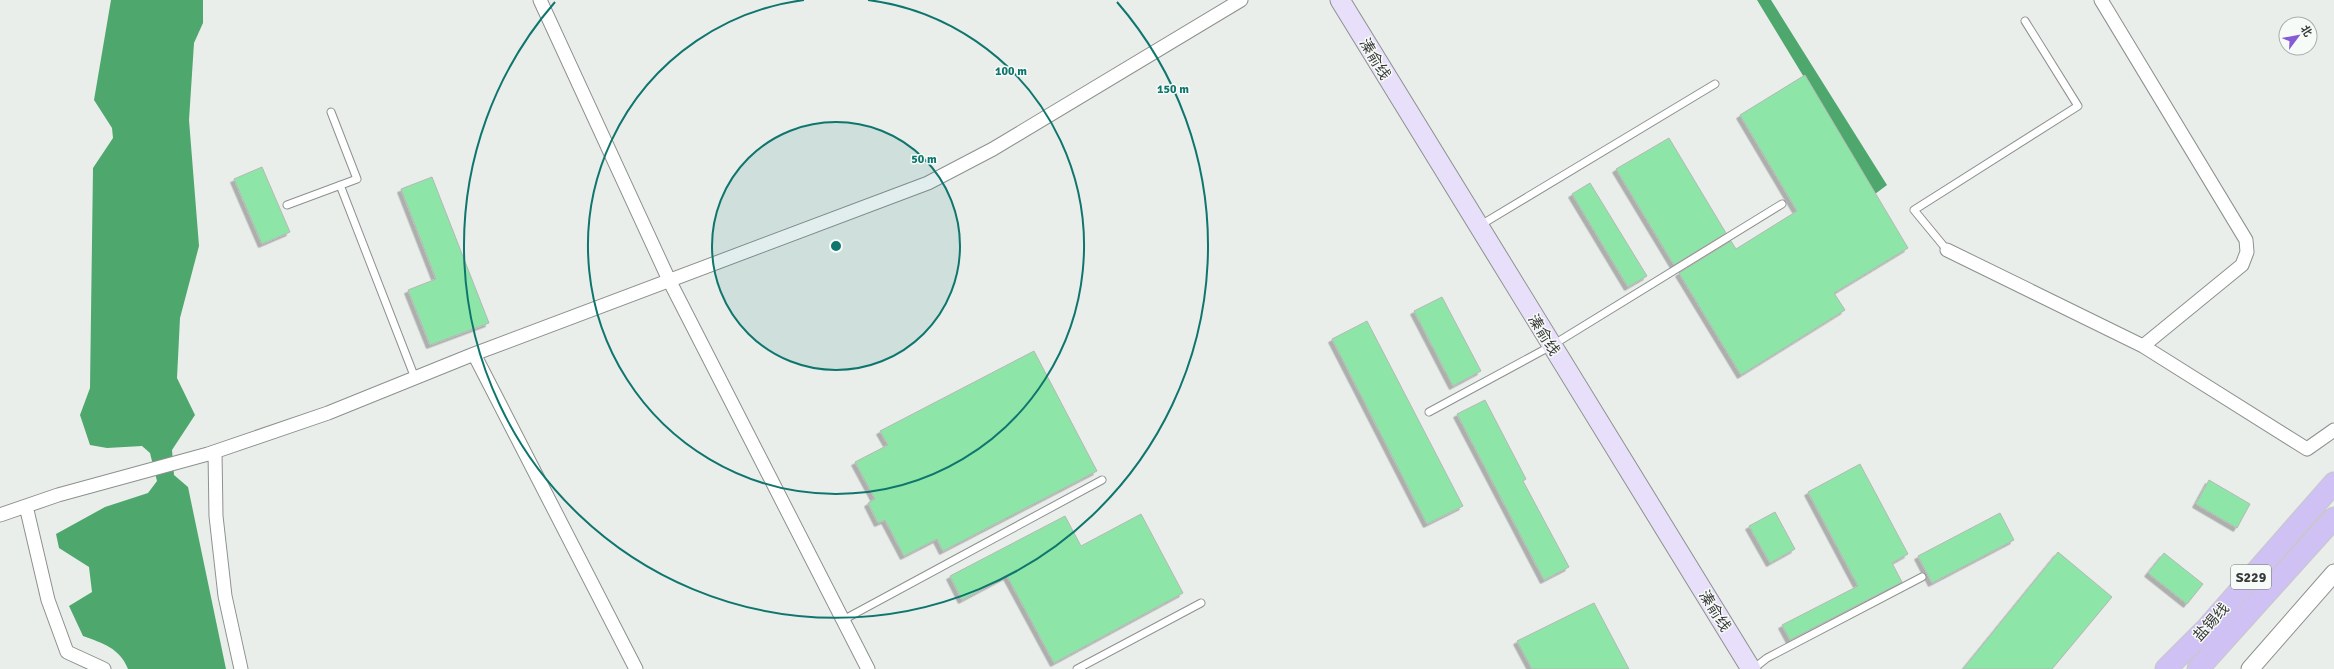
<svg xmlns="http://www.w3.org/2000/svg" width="2334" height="669" font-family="Signika,'Noto Sans SC',sans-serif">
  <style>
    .water { fill: #4ea76c }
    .building { fill: #8de6a7; stroke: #b4b8b5; filter: url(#shadow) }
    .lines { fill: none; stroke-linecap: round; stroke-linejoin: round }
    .service-casing { stroke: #8d918e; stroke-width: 9 }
    .minor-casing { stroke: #8d918e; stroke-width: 15 }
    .tertiary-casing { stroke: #8d918e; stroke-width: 19 }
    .secondary-casing { stroke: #8d918e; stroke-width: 21 }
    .primary-casing { stroke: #c7c8c8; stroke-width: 23 }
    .service { stroke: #fff; stroke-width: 7 }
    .minor { stroke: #fff; stroke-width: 13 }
    .tertiary { stroke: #fff; stroke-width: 17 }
    .secondary { stroke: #e8e0fa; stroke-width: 19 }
    .primary { stroke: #d0c1f4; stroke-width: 21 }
    .ring { fill: none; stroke: #0f766e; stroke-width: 2 }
    .labels { text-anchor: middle; stroke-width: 3; stroke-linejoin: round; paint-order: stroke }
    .shield { fill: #f7fbf8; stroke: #717472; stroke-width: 1 }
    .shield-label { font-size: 14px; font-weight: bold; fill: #383a39 }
    .street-label { font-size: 15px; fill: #383a39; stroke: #f7fbf8 }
    .centre { fill: #0f766e; stroke: #f7fbf8; stroke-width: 2 }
    .ring-label { font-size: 12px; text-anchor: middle; font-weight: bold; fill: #0f766e; stroke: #f7fbf8; stroke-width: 3; stroke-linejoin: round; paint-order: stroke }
  </style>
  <defs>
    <filter id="shadow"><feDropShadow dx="-3.5" dy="3.5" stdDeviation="0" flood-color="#0004"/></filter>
  </defs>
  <rect width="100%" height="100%" fill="#eaeeeb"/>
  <path class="water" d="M111,0H203V23L194,43L189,120L199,246L180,318L177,378L195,415L172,450L174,475L188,487L226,669H128C120,648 102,643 83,636L69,606L92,592L89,567L59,548L56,534L105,507L148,493L157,481L150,453L142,446L107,448L90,445L80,415L90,388L93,168L113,138L112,128L94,100Z
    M1757,0H1771L1887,185L1875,194Z"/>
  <path class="building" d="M1805,75L1908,248L1834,293L1845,310L1741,375L1679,273L1731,241L1736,249L1797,211L1740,115Z
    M1669,138L1726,233L1674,265L1616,169Z
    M262,167L290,232L262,244L234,179Z
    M432,177L489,323L430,345L408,290L436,279L401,189Z
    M1590,183L1647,276L1628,287L1572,194Z
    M1442,297L1481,371L1453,386L1414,311Z
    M1367,321L1463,506L1427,524L1332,339Z
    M1034,351L1097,471L943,551L937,539L904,556L885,520L878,523L868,503L875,499L855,462L888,445L880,431Z
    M1485,400L1526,479L1523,481L1569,567L1544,580L1457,414Z
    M1860,464L1908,554L1892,563L1902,582L1790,640L1782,625L1858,586L1808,492Z
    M2209,480L2250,504L2237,528L2196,504Z
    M1775,512L1795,549L1770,563L1749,526Z
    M2000,513L2014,540L1932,583L1918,556Z
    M1141,514L1183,593L1054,663L1007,576L962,600L950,576L1065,516L1081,546Z
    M2058,552L2112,597L2052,669H1963Z
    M2164,553L2203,584L2187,604L2148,573Z
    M1594,603L1629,669H1532L1517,641Z"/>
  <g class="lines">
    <defs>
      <path id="service" d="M340,185L415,378
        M287,205L357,179L331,112
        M1479,226L1715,84
        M1947,250L1914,210L2078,106L2025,21
        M1429,412L1551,346L1782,204
        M843,620L1102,480
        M1077,669L1201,603
        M1753,669L1767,658L1922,577"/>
      <path id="minor" d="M540,0L669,280L868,669
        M2101,0L2246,240L2247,252L2242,265L2143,346
        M1947,250L2143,346L2307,449L2334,430
        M474,354L636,669
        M215,452L216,516L225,596L241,669
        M26,506L48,600L67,652L104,669
        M0,515L58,495L208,454L328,413L474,354L928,183L993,149L1241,0"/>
      <path id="tertiary" d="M2250,669L2334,573"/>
      <path id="secondary" d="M1340,0L1751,669"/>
      <path id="primary" d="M2166,669L2205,630L2334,483
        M2198,669L2334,518"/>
    </defs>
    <use href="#service" class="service-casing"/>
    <use href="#minor" class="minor-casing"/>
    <use href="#tertiary" class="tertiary-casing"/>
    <use href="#secondary" class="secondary-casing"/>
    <use href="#primary" class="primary-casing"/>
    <use href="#service" class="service"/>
    <use href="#minor" class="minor"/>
    <use href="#tertiary" class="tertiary"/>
    <use href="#secondary" class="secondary"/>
    <use href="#primary" class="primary"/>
  </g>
  <circle cx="836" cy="246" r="124" fill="#0f766e" fill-opacity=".12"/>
  <g class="ring">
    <circle cx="836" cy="246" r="124"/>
    <path d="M868 0A248 248 0 1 1 804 0"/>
    <path d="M1117 2A372 372 0 1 1 555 2"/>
  </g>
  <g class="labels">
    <rect class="shield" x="2231" y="565" width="40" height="24" rx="3"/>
    <g class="shield-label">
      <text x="2251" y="582">S229</text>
    </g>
    <g class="street-label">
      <text transform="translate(1375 59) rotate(59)" y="5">溱俞线</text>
      <text transform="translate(1544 335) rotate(58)" y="5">溱俞线</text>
      <text transform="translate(1715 611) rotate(58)" y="5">溱俞线</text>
      <text transform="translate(2211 622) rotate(-48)" y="5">盐锡线</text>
    </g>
  </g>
  <circle cx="836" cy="246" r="6" class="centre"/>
  <g class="ring-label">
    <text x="1011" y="75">100 m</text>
    <text x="1173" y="93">150 m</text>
    <text x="924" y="163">50 m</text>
  </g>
  <g transform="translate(2298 36) rotate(58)"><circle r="19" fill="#f7fbf8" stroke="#abaeac"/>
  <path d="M0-3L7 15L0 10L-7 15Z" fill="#865bd4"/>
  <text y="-6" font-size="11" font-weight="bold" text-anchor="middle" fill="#383a39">北</text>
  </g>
</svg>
